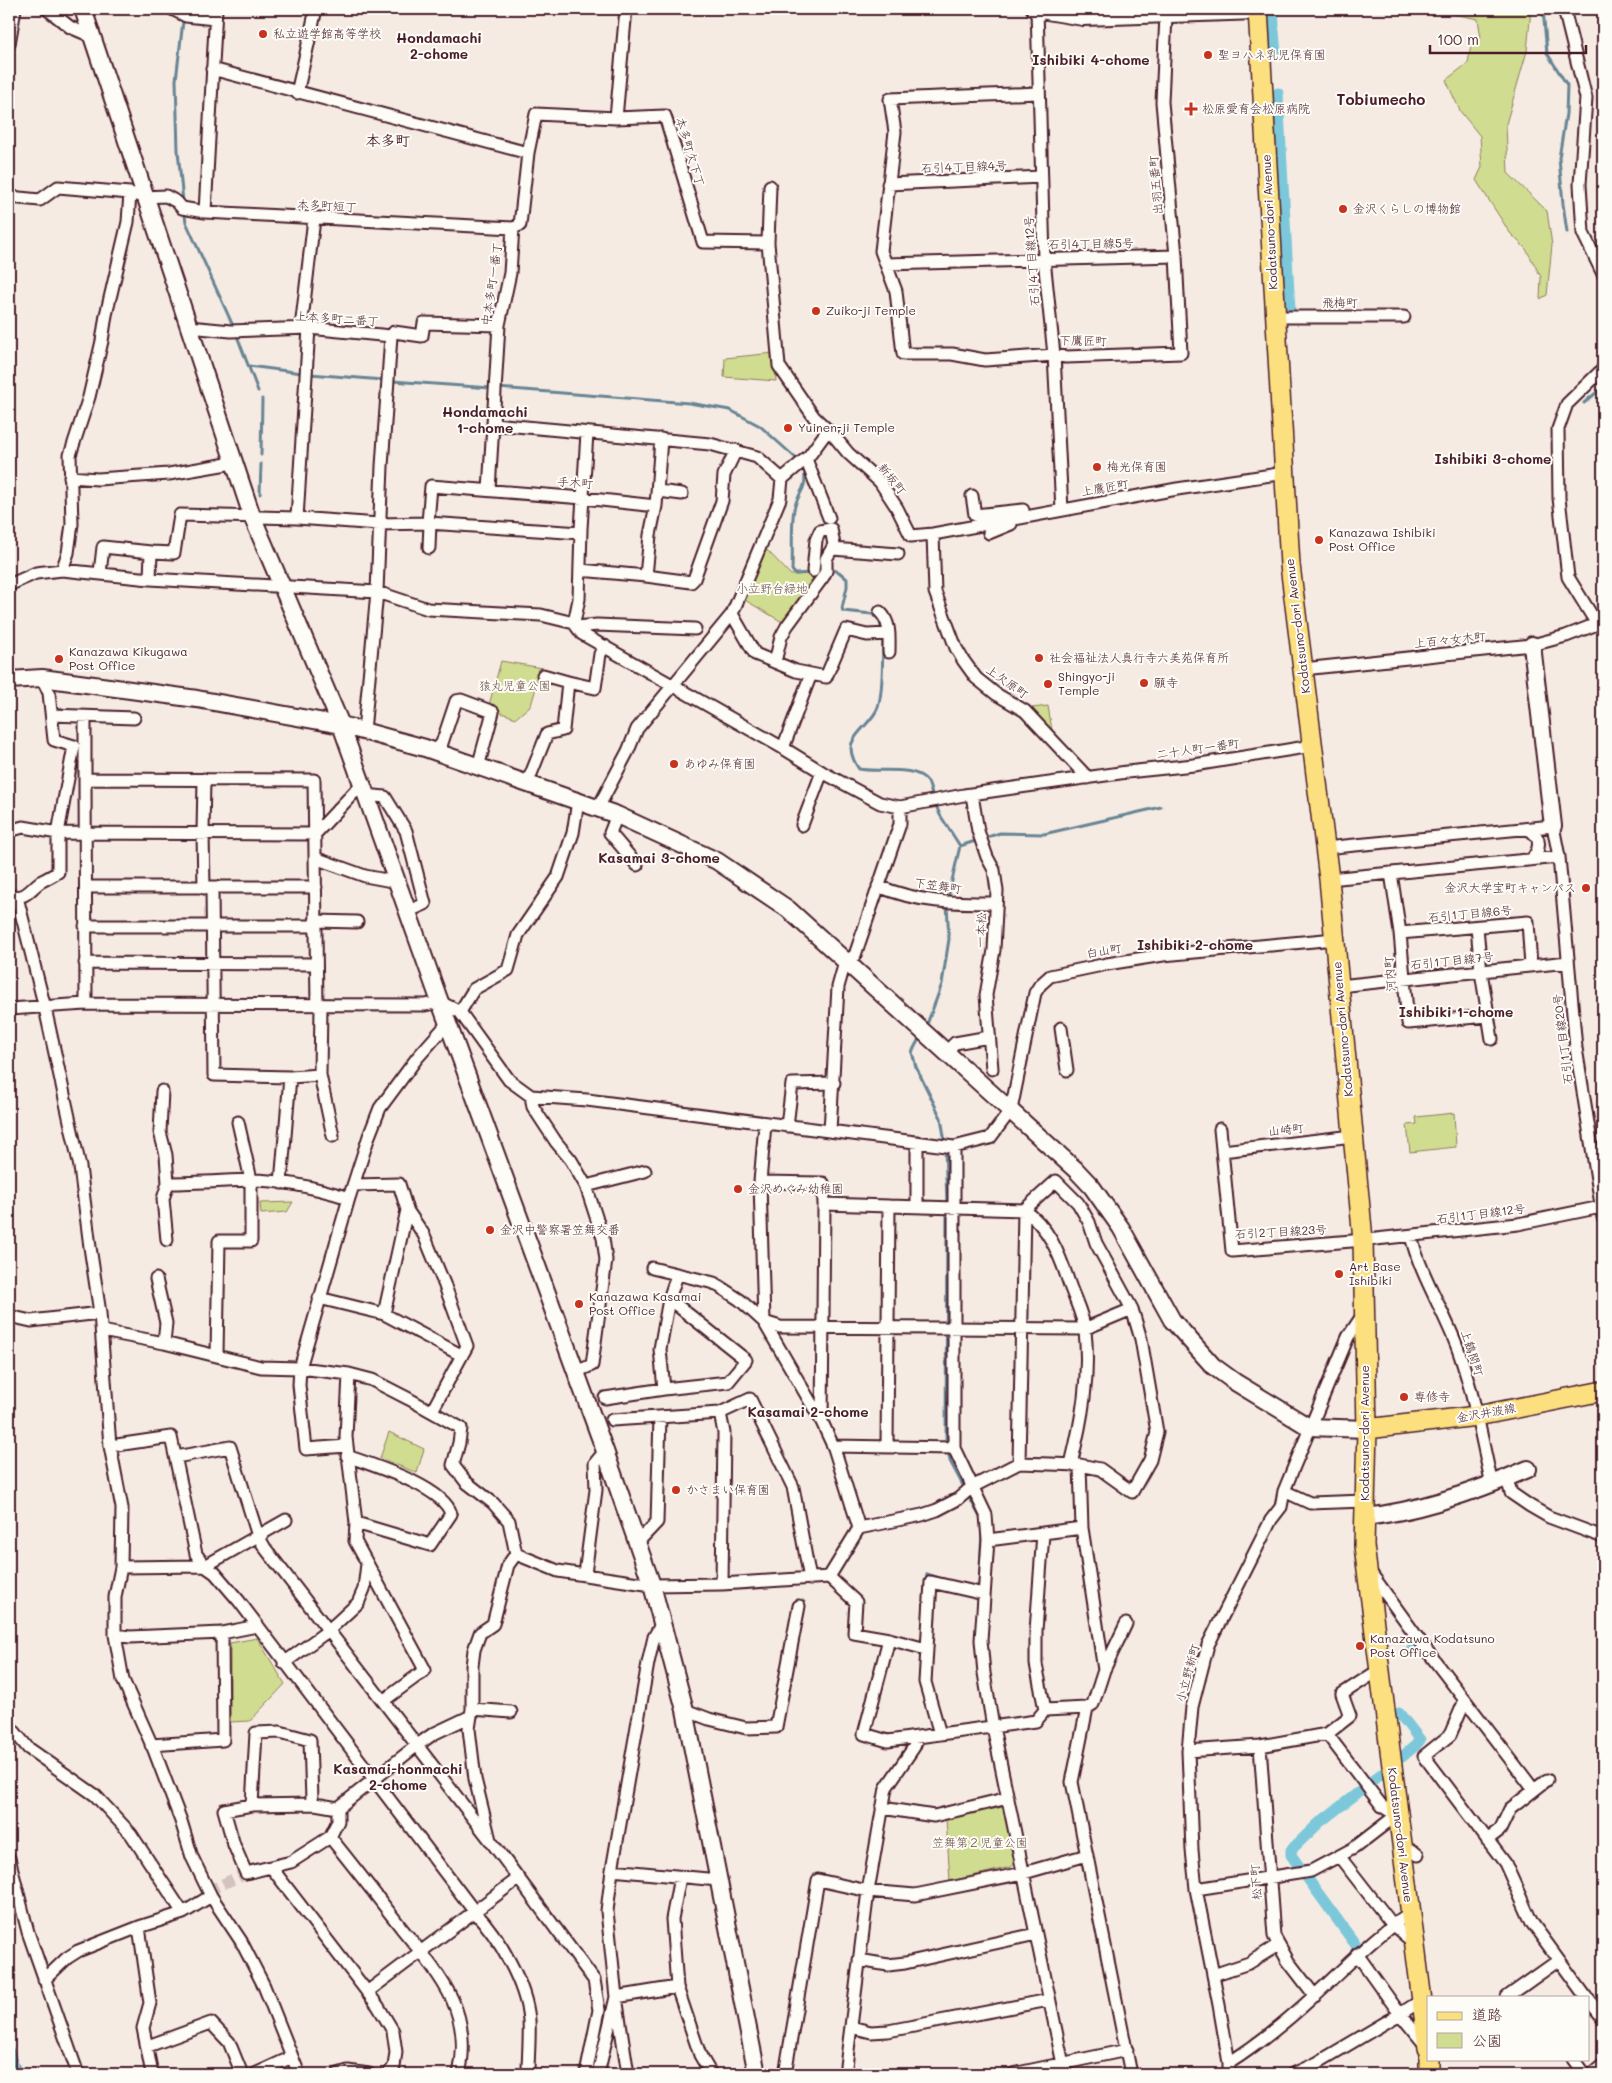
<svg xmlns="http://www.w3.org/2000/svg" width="1612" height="2083" font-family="Mali,'Klee One',sans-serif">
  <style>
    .green { fill: #d0dc8f; stroke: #8d7e5d }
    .water { fill: #7bc8da; stroke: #678494 }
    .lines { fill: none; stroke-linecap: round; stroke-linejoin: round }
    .stream { stroke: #678494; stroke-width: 3 }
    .canal { stroke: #7bc8da; stroke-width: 11 }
    .street-tunnel { stroke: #d4c2be; stroke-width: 11; stroke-dasharray: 11 5.5; stroke-linecap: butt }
    .street-casing { stroke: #4a1f2b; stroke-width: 15 }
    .secondary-casing { stroke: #4a1f2b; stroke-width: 20 }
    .primary-casing { stroke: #4a1f2b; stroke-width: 22 }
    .street { stroke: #fdfcf7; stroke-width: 11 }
    .secondary { stroke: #fdfcf7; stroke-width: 16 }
    .primary { stroke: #fce080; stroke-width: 19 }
    .poi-dot { fill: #c8321e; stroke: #fdfcf7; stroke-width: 2 }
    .labels { text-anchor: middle; stroke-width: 4; stroke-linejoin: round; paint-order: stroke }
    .poi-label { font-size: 12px; fill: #4a1f2b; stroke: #fdfcf7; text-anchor: start }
    .street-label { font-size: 12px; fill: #4a1f2b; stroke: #fdfcf7 }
    .park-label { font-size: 12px; fill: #6c4e44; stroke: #fdfcf7 }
    .neighbourhood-label { font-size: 14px; font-weight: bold; fill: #4a1f2b; stroke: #fdfcf7 }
    .quarter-label { font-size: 15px; font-weight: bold; fill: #4a1f2b; stroke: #fdfcf7 }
  </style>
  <rect width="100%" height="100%" fill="#f6ebe3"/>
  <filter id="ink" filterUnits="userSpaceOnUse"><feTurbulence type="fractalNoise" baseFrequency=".02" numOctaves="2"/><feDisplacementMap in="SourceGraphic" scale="10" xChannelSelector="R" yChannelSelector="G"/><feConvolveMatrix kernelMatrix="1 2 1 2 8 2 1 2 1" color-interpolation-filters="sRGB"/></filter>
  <g filter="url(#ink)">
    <path class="green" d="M1443,9H1531L1527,51L1506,124L1508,173L1547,211L1552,245L1547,295L1540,299L1541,277L1526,249L1510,233L1476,180L1482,167L1480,136L1460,111L1446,80L1468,63L1471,45L1481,38L1478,19L1443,12Z
      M774,353L776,381L724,377L725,358Z
      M764,547L791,575L815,574L819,573L820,577L784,623L743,599Z
      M501,661L542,668L531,705L516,718L496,711L489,705Z
      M1048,706L1053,736L1030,713L1032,708Z
      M1454,1113L1456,1147L1410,1152L1407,1125L1417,1124L1416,1117Z
      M293,1202L287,1212L261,1214L260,1203Z
      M389,1432L424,1449L417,1473L380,1458Z
      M257,1638L285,1684L250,1721L230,1722V1643Z
      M1003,1807L1016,1863L1011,1867L950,1881L946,1819Z"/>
    <path class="water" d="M9,2038L22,2074H9Z"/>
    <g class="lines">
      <path class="stream" d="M1543,9L1547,53L1567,85L1566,114L1559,158L1563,204L1567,232
        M183,202L178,151L176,80L183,21
        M185,216L186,222L234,328
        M1603,256V257
        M237,336L258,391
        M249,366L302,373
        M310,374L383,380
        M392,381L491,388
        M498,388L689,403L730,410L760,426L798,460
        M1584,403L1603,387
        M261,455L262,399
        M804,468C808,491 798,491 794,509C791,526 793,552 792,570L795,574L812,573L823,569
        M260,494L261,464
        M828,568L839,572L847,579V587L842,608L843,611L872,614L879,619L882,630
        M883,637C882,657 884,689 878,707C874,721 851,735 851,748C851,755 855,764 859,769C878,773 916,764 928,782C930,786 931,793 933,797
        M935,803L940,815L960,846L948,898
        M960,846L1000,833L1044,834L1161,807
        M926,1027L942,984L949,939L947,905
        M920,1037L912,1052L916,1067L941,1118L945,1142
        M945,1148L947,1204
        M946,1444L947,1211
        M948,1450L950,1461L982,1521
        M975,1588L979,1585L982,1532
        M922,1644L925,1587L927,1574L949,1581"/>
      <path class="canal" d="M1273,9L1274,26
        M1274,31L1276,54
        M1278,93L1290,310
        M1410,1651L1416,1643L1411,1636
        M1399,1713L1420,1740L1416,1745L1402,1757
        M1368,1784L1381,1774
        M1301,1869L1291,1855V1850L1319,1823L1364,1788
        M1305,1875L1358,1948"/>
      <path class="street-tunnel" d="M208,1891L246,1873"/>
      <defs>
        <path id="street" d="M47,9L70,27L91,36
          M172,9L186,16L215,19
          M1037,9L1044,259L1054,355L1062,510
          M1564,9L1586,98L1580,184L1583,233L1603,274
          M9,44L15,9
          M212,69L528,153
          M297,93L316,9
          M1038,93L890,99L895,132L881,251L896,291L903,354H952L985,360L1054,355L1066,357L1181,353L1176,256L1162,102L1166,15L1169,9
          M616,118L626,9
          M888,184L1041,177
          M770,186L768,243L779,366L814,417L834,436L848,453L880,482L897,508L911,536L933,534L1177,489L1285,473
          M9,197L40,200L58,187L130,193L144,197L166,196L177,202L182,208L205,212L513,228L520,225L528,153L536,114L616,118L665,116L703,242L768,243
          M205,212L216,9
          M886,264L1176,256
          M1276,317H1404
          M189,327L231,331L309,328L391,336L394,332L422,336L424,323L499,325
          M301,328L314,219
          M493,424L710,444L757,457L782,479
          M806,459L829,518
          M70,477L98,479L169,474L233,463
          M489,490L499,325L510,273L513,228
          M658,491L682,494
          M972,496L975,515L1023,510
          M297,518L309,328
          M428,523L431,486L583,498L656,506
          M989,533L1011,524
          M933,534L935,592L956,648L963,660L976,678L996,694L1025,711L1088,778
          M429,548L430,523
          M832,549L898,554
          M62,570L68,553L72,524L70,455L89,397L102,341L106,315L128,222L130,193
          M580,570L646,576L691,582L694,579L722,501L724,475L736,450
          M100,573L103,547L151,552
          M646,576L650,535L656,506L661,439
          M150,579L151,552L174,553L180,515L297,518L379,524L428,523L581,533
          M9,585L36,573L62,570L150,579L377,592L428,609L541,615L574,623L582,634L783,748L822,772L880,803L900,807L964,795L1127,772L1194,765L1312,746
          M880,612C891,622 889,638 889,652
          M732,614L755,654L796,671L811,674L783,748
          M574,623L579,599L581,529L587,433
          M1597,624L1568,577L1559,498L1558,429L1567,404L1603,369
          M577,627L597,625L695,629
          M775,662L781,637L787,626L823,577L826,571V559L834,545L831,529L820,531L816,540L813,571
          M1303,669L1532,645L1566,636L1597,624
          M811,674L826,677L846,630L867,635L889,634
          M543,675L568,682
          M52,715L134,718
          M364,731L377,592L382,466L391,336
          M435,752L442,743L456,701L461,700L493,712L478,767
          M85,779V717
          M204,779L203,833L204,888
          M527,784L547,734L563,730L568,682L595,688L600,654L605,646
          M365,795L385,797L406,831L425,904L407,912
          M972,795L978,831L987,857L994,870L997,891L994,950L986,995L992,1069
          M598,808L628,751L637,729L732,614L780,499L782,479L809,456L828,430
          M617,815L610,833L637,865
          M802,825L822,772
          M1528,829C1542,837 1541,849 1531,860
          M9,831L23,827L58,833L315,834L362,784
          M1324,848L1553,826L1559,857L1576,1048L1603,1217
          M315,858L365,876L397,882
          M1391,873L1400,933L1408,1023L1488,1016
          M1329,879L1559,857
          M878,886C919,903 952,903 995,903
          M86,887H316
          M212,888L214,1075L290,1077L320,1075L321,1006
          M9,895C26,900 28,891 40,882C46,879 52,876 58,872V833L74,746L54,740L49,693L42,678
          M17,897L45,1008L80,1167L90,1247L100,1313L110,1446L122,1508L121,1567L115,1597V1635L123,1680L154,1750L181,1821L192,1857L211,1896L241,1941L264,1986L299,2074
          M315,921L357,922
          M85,926H315
          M1477,927L1481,972L1492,1039
          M1400,933L1528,922L1531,966
          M85,963L316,964
          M1339,986L1568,962
          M86,1004L85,779L314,780L317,1006
          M9,1009L86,1004L425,1005L440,1002L460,1012L509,1080L531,1096L587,1100L954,1147L990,1138L1011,1110L1035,993L1040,985L1050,976L1107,964L1163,955L1335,939
          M460,1012L474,989L508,970L518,935L558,877L573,833L578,801
          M1061,1028L1067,1070
          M946,1052L955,1043L989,1037
          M320,1075L333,1136
          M162,1091L160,1132L166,1155L168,1183
          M531,1096L533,1107L556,1142L571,1160L586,1186L603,1238L606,1260L592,1365L576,1372
          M787,1126L792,1084L834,1083
          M1220,1129L1232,1251L1376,1239L1518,1224L1601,1207
          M830,1131L838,987L845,962L855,955L900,824V807
          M954,1147V1448L986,1515L988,1540L981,1640L984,1673L993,1727L1065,2074
          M1222,1151L1353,1136
          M760,1182L823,1183L824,1204L889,1206L887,1447
          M281,1183L290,1077
          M353,1185L399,1184L407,1210L424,1235L445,1286L467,1346L432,1411
          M586,1186L645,1171
          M889,1206L1024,1210C1048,1226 1059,1253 1068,1280C1073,1296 1083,1314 1085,1331C1090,1376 1082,1420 1071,1464
          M917,1206V1142
          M1411,1236C1421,1277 1445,1312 1459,1352C1474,1395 1482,1440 1492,1485
          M167,1240L163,1199L168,1183C195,1183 222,1181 250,1180C283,1180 317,1188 349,1198
          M652,1268L714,1283L740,1300L764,1322L822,1422L834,1448L859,1528
          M156,1279L166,1323L164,1343
          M319,1298L384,1314L461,1355
          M384,1314L407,1210
          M9,1316L31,1321L100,1313
          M764,1322L760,1182L765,1124
          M102,1331L164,1343L261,1367L300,1368L349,1374L372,1380L409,1399L461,1428L459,1443L453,1465L466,1482L493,1503L509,1521L516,1554L508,1565L493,1624L480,1633L474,1650L472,1666V1709L469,1729L475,1779L490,1840
          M217,1355L219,1241H251V1180L238,1122
          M664,1389L660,1349L669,1299
          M605,1398L664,1389L728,1382L746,1360L669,1299L677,1275
          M720,1413L750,1399L793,1487L810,1579
          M612,1420L720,1413L724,1433L722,1584
          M822,1422L824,1204
          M110,1446L171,1437L196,1554L205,1566L215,1573L239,1601L474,1911C499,1937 526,1984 529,2020C530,2038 528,2056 528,2074
          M347,1446L306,1449L299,1385L300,1368L349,1198L369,1136L380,1108L417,1058L448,1023
          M833,1446L954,1448
          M347,1456C372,1465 444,1487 451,1514L430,1545L356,1523L346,1437L349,1374
          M176,1457L230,1447L258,1536L265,1548L490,1840L594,1980L599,2010L586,2074
          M1019,1463L1024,1210L1056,1181L1078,1203L1089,1222L1096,1243L1132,1309
          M1080,1465L1082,1528L1104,1670
          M1507,1479L1511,1493L1530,1506L1549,1517L1603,1537
          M1284,1491L1310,1503L1365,1501
          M356,1523L355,1541L425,1670L383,1701
          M1043,1533L1082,1528
          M988,1540L1043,1533L1036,1631V1664L1045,1710
          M638,1542L657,1522L660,1417
          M516,1554L558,1571L652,1585L722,1584L829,1577L859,1528L922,1515L937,1510L958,1499L972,1487L1019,1463L1080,1465L1100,1469L1132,1492L1150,1460L1157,1432L1141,1339L1132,1309L1084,1329L780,1327L764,1322
          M121,1567L205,1566L286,1520
          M1370,1572L1425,1648L1534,1790
          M585,1574L596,1490L595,1463L605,1451
          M829,1577L856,1602L854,1633L889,1639L864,1734L888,1741L1036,1721L1045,1710L1087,1708L1093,1704L1104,1670L1126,1624
          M115,1635L130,1637L222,1633L257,1626
          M889,1639L926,1649
          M284,1663L329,1630L358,1603L364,1589L367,1564
          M1465,1700L1450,1735L1424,1756L1505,1863L1532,1923L1586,1997
          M1087,1708L1072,1782L1131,2074
          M472,1709L511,1712
          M685,1710L709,1719L746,1728L776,1727L799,1606
          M9,1725L28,1748L95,1795L131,1834L183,1913
          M940,1734L925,1682L931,1582L984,1594
          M1327,1734L1382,1806L1388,1810H1397
          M151,1745L223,1740L222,1633
          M1260,1746L1274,1936L1288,1961L1315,1996
          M1188,1751L1260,1746L1327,1734L1350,1716L1342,1694L1379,1670
          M315,1804L252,1805L224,1810L234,1845L246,1873L291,1862L330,1837L338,1821V1808L416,1746L433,1734L471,1716
          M252,1805L256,1733L280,1732L310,1740L312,1800L315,1804L338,1808
          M882,1808L934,1816L1008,1798
          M330,1837C355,1868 379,1899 403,1930C421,1952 440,1974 452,1999C463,2023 465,2050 459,2074
          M1487,1840L1500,1830L1510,1809L1547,1780
          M1402,1850L1413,1851L1418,1855
          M1339,1856L1392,1924L1414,1943
          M9,1858L28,1932L78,2074
          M271,1867L378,2006L393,2031L396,2052L394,2067L388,2074
          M612,1870L718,1880
          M680,1877L672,1919L677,1987L700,2055L711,2074
          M1196,1889L1311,1871L1354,1848L1398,1814
          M139,1927L150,2003L143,2028L152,2074
          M1357,1954L1400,2014L1422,2000
          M859,1960L888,1965L905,1963L1036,1934
          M1213,1975L1249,1963L1278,1945
          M44,1980L67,1958L78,1951L139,1927L183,1913L211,1896
          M367,1992L519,1878
          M1507,1997L1559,1960
          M1588,1999L1603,2018
          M851,2027L871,2032L888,2031L1049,2000
          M148,2046L211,2023L229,2042L242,2074
          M1573,2059L1584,2074
          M1229,2063C1260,2043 1287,2021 1314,1996C1346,1967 1374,1936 1410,1913
          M255,2074L292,2057
          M338,2074L348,2071L369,2074
          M598,2074L616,1997L677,1987
          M628,2074L616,1997L607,1911L612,1870L648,1663L654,1637L662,1623
          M785,2074L818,1880L868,1891L915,1895L1024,1873L1087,1855
          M845,2074L868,1891L886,1788L914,1747L918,1737
          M1013,2074L1127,2050
          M1229,2074V2063L1219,2005L1196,1889L1192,1850L1188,1751L1192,1707L1208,1645L1271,1520L1281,1507L1284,1491L1293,1469L1348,1337L1364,1313
          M1293,2074L1317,2063L1400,2014L1427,2047
          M1591,2074L1603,2064"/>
        <path id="secondary" d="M83,9L252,516L341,725L440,1002L605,1451L652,1585L685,1710L757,2074
          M1035,9L1083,17L1258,11
          M1532,645L1553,826
          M9,680L42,678L197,699L341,725L425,748L617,815L717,861L788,909L1076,1170L1092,1187L1121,1228L1172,1320L1213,1366L1235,1382L1309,1427L1367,1429
          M1365,1517C1421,1511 1477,1491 1528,1469"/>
        <path id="primary" d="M1258,9L1290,565L1329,879L1363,1240L1367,1429L1364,1546L1428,2048
          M1367,1429L1477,1416L1603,1391
          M1429,2074V2059"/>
      </defs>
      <use href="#street" class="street-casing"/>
      <use href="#secondary" class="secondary-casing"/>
      <use href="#primary" class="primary-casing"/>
      <use href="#street" class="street"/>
      <use href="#secondary" class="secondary"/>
      <use href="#primary" class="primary"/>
    </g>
  </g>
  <g class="poi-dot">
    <circle cx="263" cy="34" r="5"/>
    <circle cx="1208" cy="55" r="5"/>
    <path d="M1188.5 101.5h5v5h5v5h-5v5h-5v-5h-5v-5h5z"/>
    <circle cx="1343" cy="209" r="5"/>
    <circle cx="816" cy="311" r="5"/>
    <circle cx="788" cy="428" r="5"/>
    <circle cx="1097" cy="467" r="5"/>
    <circle cx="1319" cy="540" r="5"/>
    <circle cx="1039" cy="658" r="5"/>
    <circle cx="59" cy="659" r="5"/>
    <circle cx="1144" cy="683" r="5"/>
    <circle cx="1048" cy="684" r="5"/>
    <circle cx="674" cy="764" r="5"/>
    <circle cx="1586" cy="888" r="5"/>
    <circle cx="738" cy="1189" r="5"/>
    <circle cx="490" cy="1230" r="5"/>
    <circle cx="1339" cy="1274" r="5"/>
    <circle cx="579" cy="1304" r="5"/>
    <circle cx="1404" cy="1397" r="5"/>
    <circle cx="676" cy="1490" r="5"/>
    <circle cx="1360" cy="1646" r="5"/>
  </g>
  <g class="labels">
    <g class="poi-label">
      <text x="273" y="38">私立遊学館高等学校</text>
      <text x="1218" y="59">聖ヨハネ乳児保育園</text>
      <text x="1202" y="113">松原愛育会松原病院</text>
      <text x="1353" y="213">金沢くらしの博物館</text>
      <text x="826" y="315">Zuiko-ji Temple</text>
      <text x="798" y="432">Yuinen-ji Temple</text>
      <text x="1107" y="471">梅光保育園</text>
      <text x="1329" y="537">Kanazawa Ishibiki<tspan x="1329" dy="14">Post Office</tspan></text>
      <text x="69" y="656">Kanazawa Kikugawa<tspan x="69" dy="14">Post Office</tspan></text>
      <text x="1049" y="662">社会福祉法人真行寺六美苑保育所</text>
      <text x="1058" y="681">Shingyo-ji<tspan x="1058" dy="14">Temple</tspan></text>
      <text x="1154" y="687">願寺</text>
      <text x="684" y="768">あゆみ保育園</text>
      <text x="1576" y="892" text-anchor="end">金沢大学宝町キャンパス</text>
      <text x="748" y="1193">金沢めぐみ幼稚園</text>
      <text x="500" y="1234">金沢中警察署笠舞交番</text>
      <text x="1349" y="1271">Art Base<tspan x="1349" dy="14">Ishibiki</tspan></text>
      <text x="589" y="1301">Kanazawa Kasamai<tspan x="589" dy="14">Post Office</tspan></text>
      <text x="1414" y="1401">専修寺</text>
      <text x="686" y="1494">かさまい保育園</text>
      <text x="1370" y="1643">Kanazawa Kodatsuno<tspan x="1370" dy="14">Post Office</tspan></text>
    </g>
    <g class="street-label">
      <text transform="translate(690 152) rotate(73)" y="4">本多町欠下丁</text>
      <text transform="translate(964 167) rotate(-2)" y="4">石引4丁目線4号</text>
      <text transform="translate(1156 185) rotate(-95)" y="4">出羽五番町</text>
      <text transform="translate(327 206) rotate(3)" y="4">本多町短丁</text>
      <text transform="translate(1270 222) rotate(-93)" y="4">Kodatsuno-dori Avenue</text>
      <text transform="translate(1091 244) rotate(-1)" y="4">石引4丁目線5号</text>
      <text transform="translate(1032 261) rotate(-94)" y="4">石引4丁目線12号</text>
      <text transform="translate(492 284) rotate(-82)" y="4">中本多町一番丁</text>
      <text x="1340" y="307">飛梅町</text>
      <text transform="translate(337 319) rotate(4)" y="4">上本多町二番丁</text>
      <text transform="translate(1083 341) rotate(1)" y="4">下鷹匠町</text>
      <text transform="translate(892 479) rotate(51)" y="4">新坂町</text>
      <text transform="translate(575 483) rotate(5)" y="4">手木町</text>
      <text transform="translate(1105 488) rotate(-10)" y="4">上鷹匠町</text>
      <text transform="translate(1298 626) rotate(-97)" y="4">Kodatsuno-dori Avenue</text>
      <text transform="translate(1450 640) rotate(-6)" y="4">上百々女木町</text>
      <text transform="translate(1007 682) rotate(35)" y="4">上欠原町</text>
      <text transform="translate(1198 749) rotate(-8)" y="4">二十人町一番町</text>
      <text transform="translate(938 886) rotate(8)" y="4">下笠舞町</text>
      <text transform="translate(1470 914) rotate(-5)" y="4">石引1丁目線6号</text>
      <text transform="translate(981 930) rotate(-88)" y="4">一本松</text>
      <text transform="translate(1104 951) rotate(-10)" y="4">白山町</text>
      <text transform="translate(1452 961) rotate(-6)" y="4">石引1丁目線7号</text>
      <text transform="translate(1390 974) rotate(-95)" y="4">河内町</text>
      <text transform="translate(1343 1029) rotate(-95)" y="4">Kodatsuno-dori Avenue</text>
      <text transform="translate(1563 1039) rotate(-97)" y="4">石引1丁目線20号</text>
      <text transform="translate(1286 1130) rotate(-6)" y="4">山崎町</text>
      <text transform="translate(1481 1214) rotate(-7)" y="4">石引1丁目線12号</text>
      <text transform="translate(1281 1232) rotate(-3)" y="4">石引2丁目線23号</text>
      <text transform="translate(1472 1353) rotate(72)" y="4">上鶴間町</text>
      <text transform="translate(1486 1413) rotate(-10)" y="4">金沢井波線</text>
      <text transform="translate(1365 1433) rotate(-90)" y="4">Kodatsuno-dori Avenue</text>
      <text transform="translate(1188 1673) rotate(-75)" y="4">小立野新町</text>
      <text transform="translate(1400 1835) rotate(83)" y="4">Kodatsuno-dori Avenue</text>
      <text transform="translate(1256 1882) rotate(-94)" y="4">松下町</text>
    </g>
    <g class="park-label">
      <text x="772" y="593">小立野台緑地</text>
      <text x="515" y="690">猿丸児童公園</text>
      <text x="980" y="1847">笠舞第２児童公園</text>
    </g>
    <g class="neighbourhood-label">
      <text x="439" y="43">Hondamachi<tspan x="439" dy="16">2-chome</tspan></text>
      <text x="1091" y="65">Ishibiki 4-chome</text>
      <text x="485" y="417">Hondamachi<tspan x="485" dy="16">1-chome</tspan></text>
      <text x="1493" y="464">Ishibiki 3-chome</text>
      <text x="659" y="863">Kasamai 3-chome</text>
      <text x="1195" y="950">Ishibiki 2-chome</text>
      <text x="1456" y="1017">Ishibiki 1-chome</text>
      <text x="808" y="1417">Kasamai 2-chome</text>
      <text x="398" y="1774">Kasamai-honmachi<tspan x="398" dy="16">2-chome</tspan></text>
    </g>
    <g class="quarter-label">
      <text x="1381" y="105">Tobiumecho</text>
      <text x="388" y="146">本多町</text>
    </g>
  </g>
  <rect width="1612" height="2083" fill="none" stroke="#fdfcf7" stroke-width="30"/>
  <rect x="15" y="15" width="1582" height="2053" fill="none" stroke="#4a1f2b" stroke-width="2" filter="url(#ink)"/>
  <rect x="1427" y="1996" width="162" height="65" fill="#fdfcf7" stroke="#b5a4a5"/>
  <rect x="1437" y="2012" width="25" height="8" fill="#fce080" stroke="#b5a4a5"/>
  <text x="1472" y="2020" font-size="15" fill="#4a1f2b">道路</text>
  <rect x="1437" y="2033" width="25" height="15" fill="#d0dc8f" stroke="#b5a4a5"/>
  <text x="1472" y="2046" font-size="15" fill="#4a1f2b">公園</text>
  <path d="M1430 45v8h156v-8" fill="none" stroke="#4a1f2b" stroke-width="2.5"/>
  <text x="1437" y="45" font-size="15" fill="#4a1f2b" stroke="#fdfcf7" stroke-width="4" paint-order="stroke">100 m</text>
</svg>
